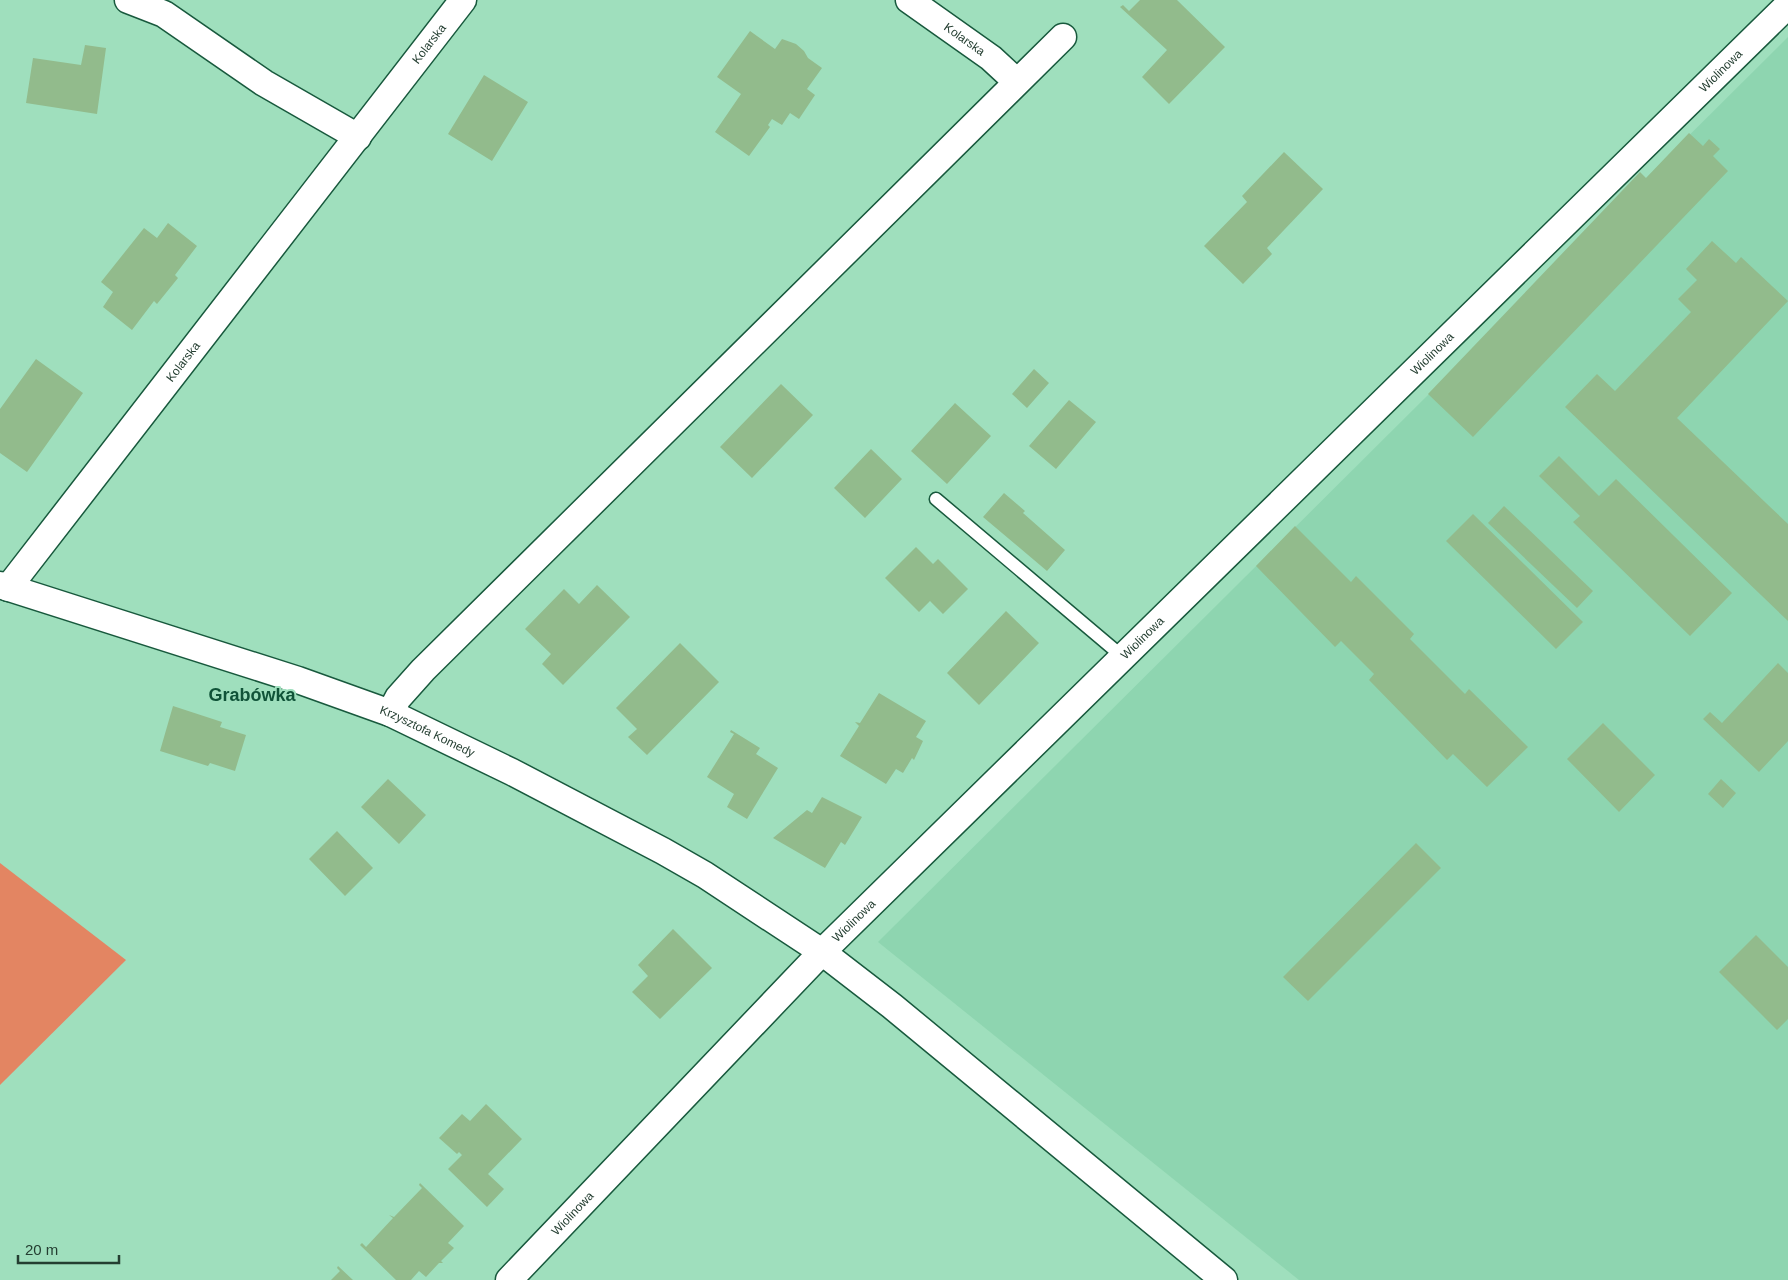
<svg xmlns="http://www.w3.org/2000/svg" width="1788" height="1280" font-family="Helvetica,sans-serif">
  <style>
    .built { fill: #8ed5b0 }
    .forest { fill: #e38562 }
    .building { fill: #92bb8c }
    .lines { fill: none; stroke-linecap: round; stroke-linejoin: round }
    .service-casing { stroke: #18593d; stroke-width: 15 }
    .minor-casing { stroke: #18593d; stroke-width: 29 }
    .service { stroke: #fff; stroke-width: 12 }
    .minor { stroke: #fff; stroke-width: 26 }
    .labels { text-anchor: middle; stroke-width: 4; stroke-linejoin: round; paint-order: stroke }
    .street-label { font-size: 12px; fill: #243e31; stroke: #9fdfbd }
    .district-label { font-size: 18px; font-weight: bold; fill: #105338; stroke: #9fdfbd }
  </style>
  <rect width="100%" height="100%" fill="#9fdfbd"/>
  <path class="built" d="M1788,37V1280H1299L878,942Z"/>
  <path class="forest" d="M0,863L126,960L0,1085Z"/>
  <path class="building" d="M1140,0H1177L1225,47L1169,104L1142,77L1167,50L1120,7L1123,5L1129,11Z
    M750,31L775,49L782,39L796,44L804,51L808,58L822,68L807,89L815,95L799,119L790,113L782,125L772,119L768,125L770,127L749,156L715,132L741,94L717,77Z
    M85,45L106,48L97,114L26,103L33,58L81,65Z
    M484,75L528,102L492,161L448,134Z
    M1689,133L1703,146L1709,139L1720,149L1713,156L1728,171L1473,437L1428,394L1640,172L1646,178Z
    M1284,152L1323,189L1267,248L1272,254L1243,284L1204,246L1247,202L1242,196Z
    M168,223L197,246L175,275L178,278L157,304L154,301L132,330L103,307L113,292L101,282L144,228L157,238Z
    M1712,241L1736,263L1741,257L1788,301L1677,418L1788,524V621L1565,407L1597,374L1615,391L1691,312L1678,299L1697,280L1686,269Z
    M36,359L83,393L27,472L0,453V409Z
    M1034,369L1049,383L1027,408L1012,394Z
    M781,384L813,415L752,478L720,447Z
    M1069,400L1096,422L1056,469L1029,446Z
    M955,403L991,436L947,484L911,451Z
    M871,449L902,479L865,518L834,488Z
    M1559,456L1599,496L1616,479L1732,593L1690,636L1573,522L1580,516L1539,476Z
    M1004,493L1025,511L1023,513L1065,550L1047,571L983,517Z
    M1504,506L1593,591L1577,608L1488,523Z
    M1473,514L1583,622L1556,649L1446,541Z
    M1295,526L1351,582L1356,576L1414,634L1410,639L1465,694L1469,689L1528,747L1487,787L1453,754L1447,760L1369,680L1374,674L1341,641L1335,647L1256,566Z
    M916,547L933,564L938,559L968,589L943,614L930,601L919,612L885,578Z
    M597,585L630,617L563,685L542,664L551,654L525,629L564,589L579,604Z
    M1006,611L1039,643L979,705L947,673Z
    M680,643L719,682L647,755L628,737L637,729L616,708Z
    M1778,663L1788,673V741L1759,772L1703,719L1710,712L1722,723Z
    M879,693L926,721L916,737L923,741L914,760L912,758L903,773L896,769L886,784L840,756L859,726L855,722L860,723Z
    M173,706L222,722L220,727L246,735L235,771L210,763L208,766L160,751Z
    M1603,723L1655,775L1619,812L1567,759Z
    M731,730L760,748L756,754L778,768L747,819L727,807L734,794L707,777L734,734L730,732Z
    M388,779L426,815L399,844L361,807Z
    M1721,779L1736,793L1723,808L1708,794Z
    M822,797L862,817L845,845L841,842L825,868L773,838L807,810L812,813Z
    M337,831L373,868L345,896L309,859Z
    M1416,843L1441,868L1308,1001L1283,977Z
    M673,929L712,968L660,1019L632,992L648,976L638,965Z
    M1756,935L1788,967V1019L1777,1030L1719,972Z
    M486,1104L522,1139L488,1174L504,1189L487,1207L448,1169L462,1155L459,1152L457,1154L439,1138L462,1114L470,1121Z
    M420,1183L464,1226L448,1243L454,1248L441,1261L443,1263H439L426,1277L419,1271L411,1280H396L360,1245L362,1243L366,1247L393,1218L389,1215L394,1217L422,1188L419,1185Z
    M338,1266L353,1280H331L340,1271L337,1268Z"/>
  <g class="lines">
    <defs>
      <path id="service" d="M936,499L1123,657"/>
      <g id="minor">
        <path d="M128,0L164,14L264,83L358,137"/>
        <path id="s1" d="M909,0L991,58L1017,82"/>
        <path id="s2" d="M0,585L298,680L390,713L512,772L663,851L705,875L822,952L892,1006L1224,1280"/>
        <path id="s3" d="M8,588L463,0"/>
        <path d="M390,713L398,698L423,670L1063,37"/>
        <path id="s4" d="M509,1280L822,952L1788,5"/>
      </g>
    </defs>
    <use href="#service" class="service-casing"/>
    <use href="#minor" class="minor-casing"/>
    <use href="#service" class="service"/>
    <use href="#minor" class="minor"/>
  </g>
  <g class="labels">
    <g class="street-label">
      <text dy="4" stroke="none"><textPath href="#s1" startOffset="68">Kolarska</textPath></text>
      <text dy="4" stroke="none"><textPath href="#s3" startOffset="688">Kolarska</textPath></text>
      <text dy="4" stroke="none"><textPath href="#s4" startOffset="1712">Wiolinowa</textPath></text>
      <text dy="4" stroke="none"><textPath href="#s4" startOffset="1308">Wiolinowa</textPath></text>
      <text dy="4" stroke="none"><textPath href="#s3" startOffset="286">Kolarska</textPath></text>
      <text dy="4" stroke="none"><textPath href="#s4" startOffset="902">Wiolinowa</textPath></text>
      <text dy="4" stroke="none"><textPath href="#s2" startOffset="452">Krzysztofa Komedy</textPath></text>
      <text dy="4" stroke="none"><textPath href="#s4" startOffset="498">Wiolinowa</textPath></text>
      <text dy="4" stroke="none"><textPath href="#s4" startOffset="92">Wiolinowa</textPath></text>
    </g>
    <g class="district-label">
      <text x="252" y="701">Grabówka</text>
    </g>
  </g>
  <path d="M18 1255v8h101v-8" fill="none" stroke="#243e31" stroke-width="2.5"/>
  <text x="25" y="1255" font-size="15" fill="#243e31" stroke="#9fdfbd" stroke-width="4" paint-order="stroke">20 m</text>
</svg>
